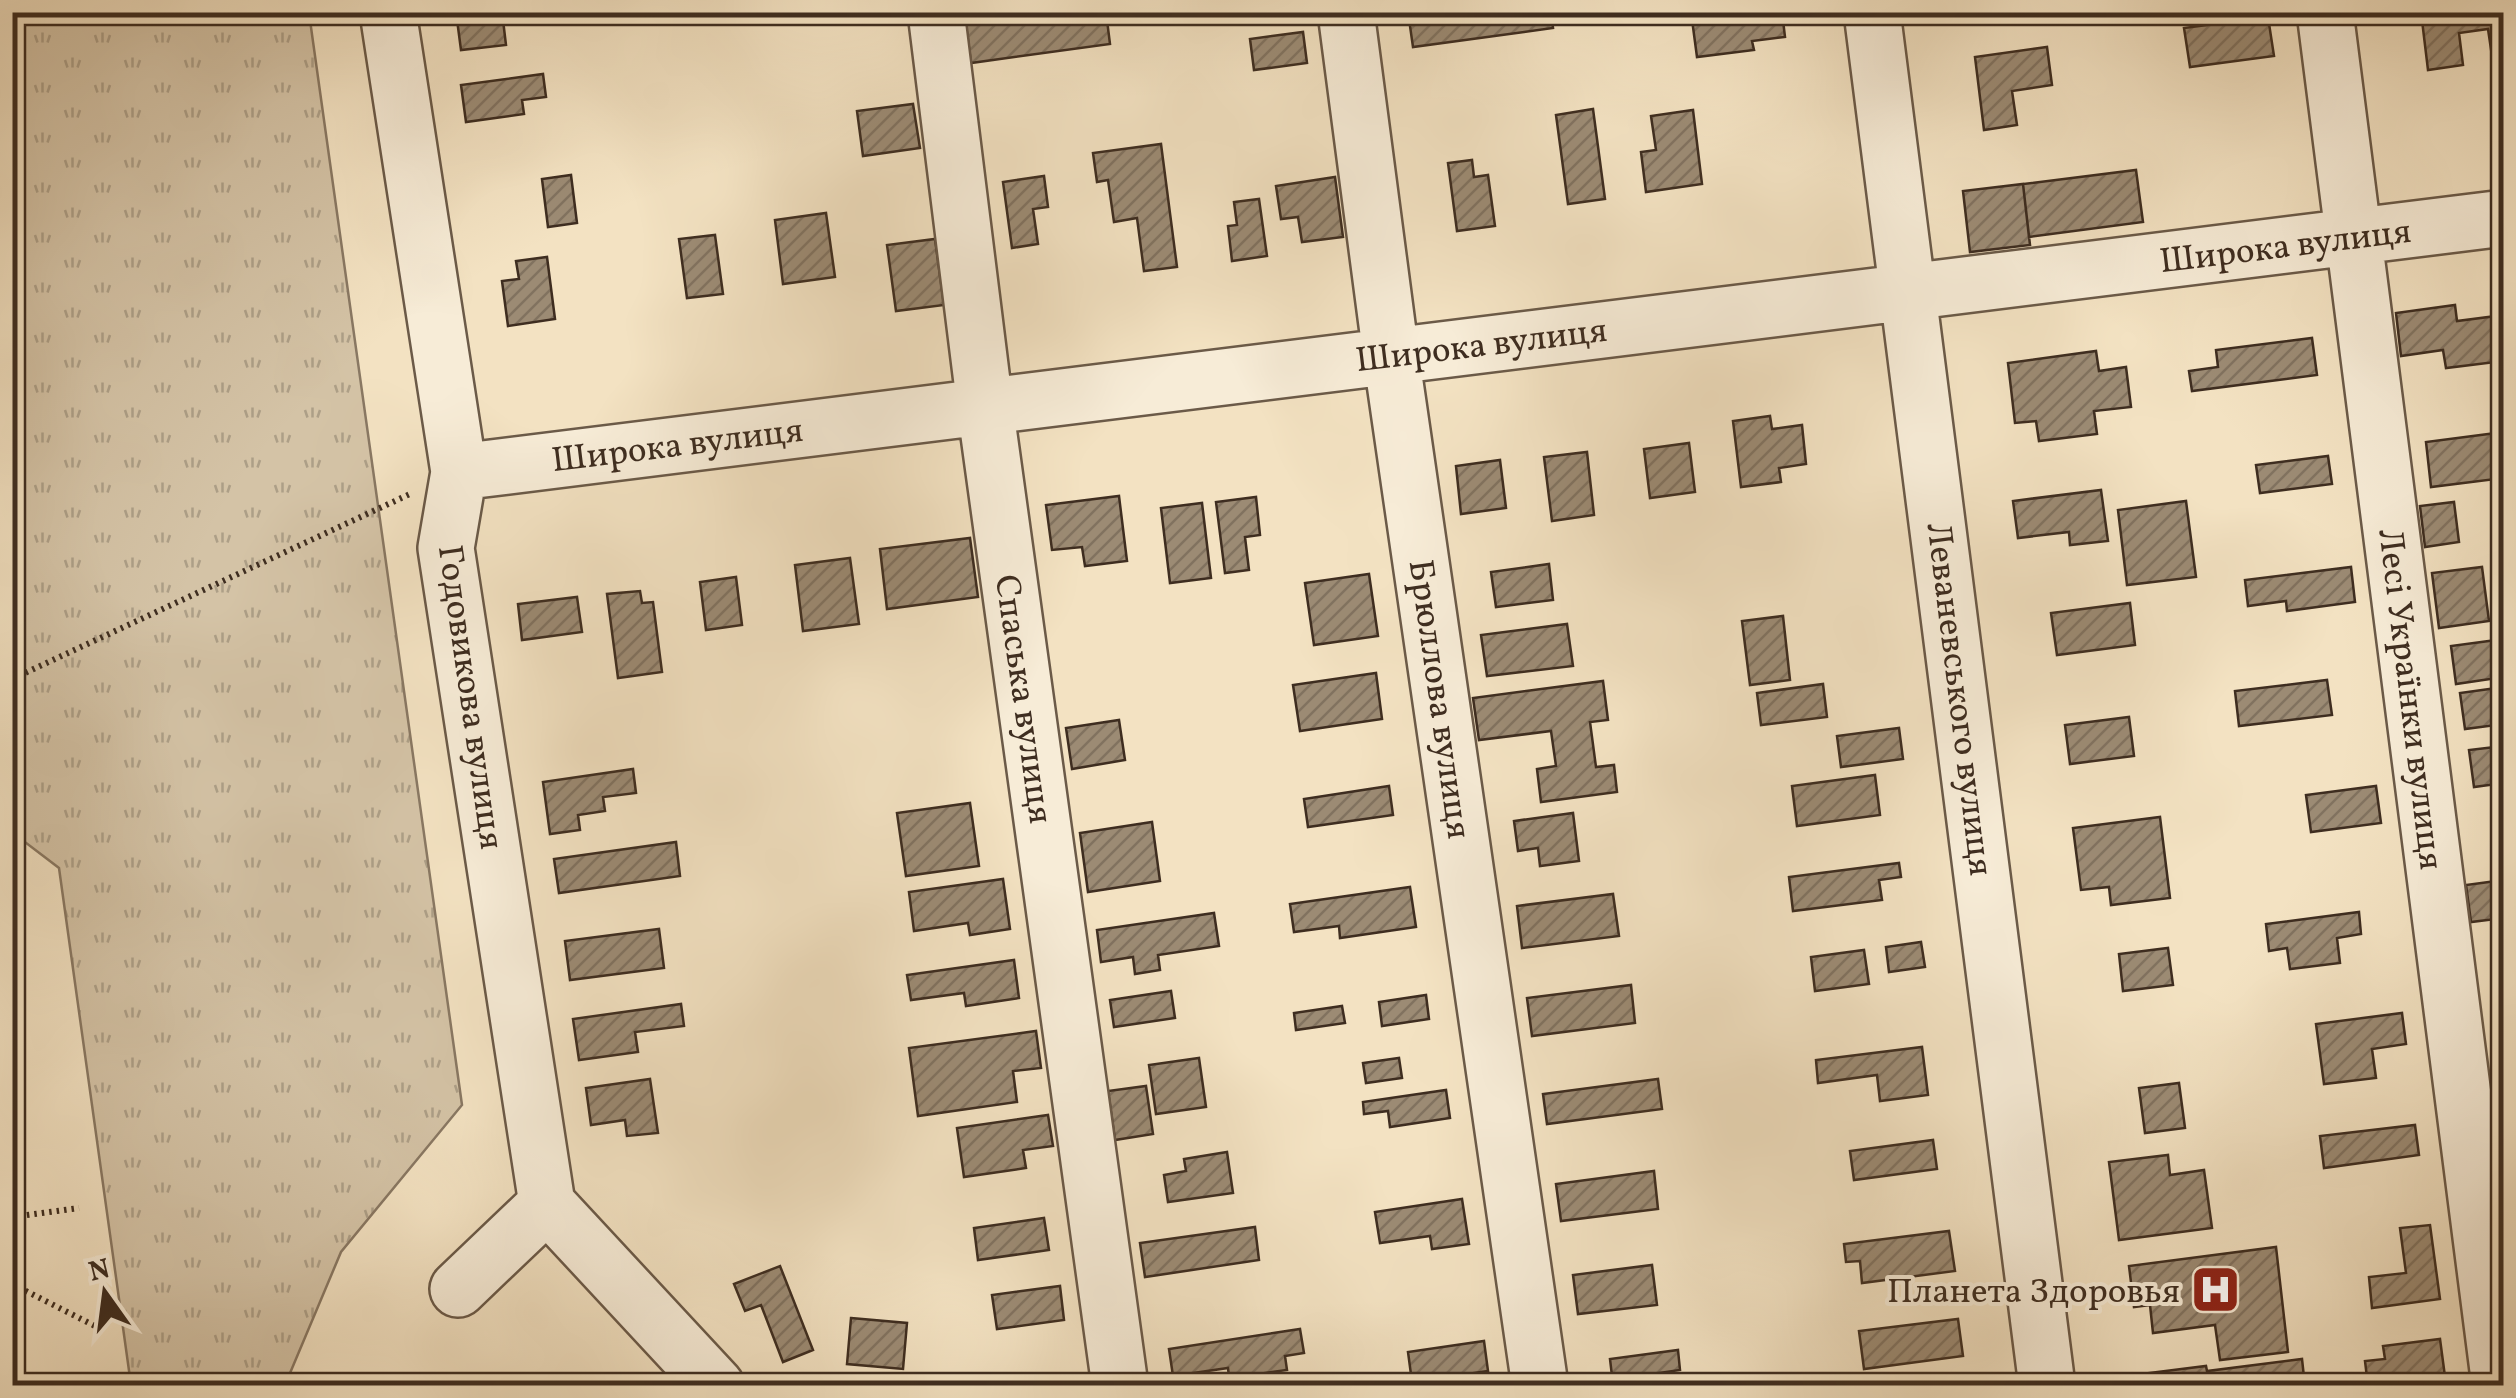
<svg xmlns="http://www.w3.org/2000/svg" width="2516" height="1398" font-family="Vollkorn,serif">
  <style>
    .grass { fill: url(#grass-tufts); stroke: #897863; stroke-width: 2.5 }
    .building { fill: url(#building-hatch); stroke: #3e2d20; stroke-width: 2.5 }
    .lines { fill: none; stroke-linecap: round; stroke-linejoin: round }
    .minor-casing { stroke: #6b5a48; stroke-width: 60 }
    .path { stroke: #3e2d20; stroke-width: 6; stroke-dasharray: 2.5 5; stroke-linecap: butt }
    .minor { stroke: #f7ecd7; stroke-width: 55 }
    .labels { text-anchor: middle; stroke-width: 8; stroke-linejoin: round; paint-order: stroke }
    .street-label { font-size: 35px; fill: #3e2d20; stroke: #f7ecd7 }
    .poi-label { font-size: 35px; fill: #3e2d20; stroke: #f7ecd7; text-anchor: end }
  </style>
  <defs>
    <pattern id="grass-tufts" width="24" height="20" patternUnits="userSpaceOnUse" patternTransform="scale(2.5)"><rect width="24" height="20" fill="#d4c3a6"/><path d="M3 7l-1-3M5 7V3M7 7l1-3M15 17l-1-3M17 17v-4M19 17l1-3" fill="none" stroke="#ad9f87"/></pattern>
    <pattern id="building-hatch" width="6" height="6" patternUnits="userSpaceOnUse" patternTransform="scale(2.5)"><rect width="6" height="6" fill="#9c8b74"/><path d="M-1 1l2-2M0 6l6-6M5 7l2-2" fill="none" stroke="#81725f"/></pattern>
  </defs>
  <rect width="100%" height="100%" fill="#f3e2c2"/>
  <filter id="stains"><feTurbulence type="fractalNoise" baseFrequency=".002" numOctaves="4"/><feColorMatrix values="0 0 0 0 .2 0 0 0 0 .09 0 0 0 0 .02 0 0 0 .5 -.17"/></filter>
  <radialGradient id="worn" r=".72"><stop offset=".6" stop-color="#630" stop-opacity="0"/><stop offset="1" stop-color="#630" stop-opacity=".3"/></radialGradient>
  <path class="grass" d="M12,13H309L462,1105L341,1252L285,1385H131L59,868L13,833Z"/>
  <path class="building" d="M456,12H518L519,18L503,20L506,45L461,50Z
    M999,12H1106L1110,44L971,63L965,17Z
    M1408,12H1551L1553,28L1413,47Z
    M1691,12H1782L1785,37L1752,41L1754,50L1697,57Z
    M2421,12H2504V62L2493,63L2488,29L2459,33L2463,65L2428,70Z
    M2268,17L2274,56L2190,67L2184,28Z
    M1303,32L1307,63L1254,70L1250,39Z
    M2047,47L2052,85L2012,91L2017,125L1984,130L1975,57Z
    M543,74L546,97L522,100L524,114L466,122L461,85Z
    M913,104L920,148L863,156L857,111Z
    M1593,109L1605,199L1568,204L1556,115Z
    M1693,110L1702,184L1646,192L1641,152L1656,150L1651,116Z
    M1161,144L1177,267L1144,271L1137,218L1114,222L1108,180L1097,182L1093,153Z
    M1472,160L1474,177L1488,175L1495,226L1457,231L1448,163Z
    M2136,170L2143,222L2029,237L2023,184Z
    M571,175L577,223L548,227L542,179Z
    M1044,176L1048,207L1033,209L1038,244L1012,248L1003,182Z
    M1335,177L1343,237L1302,242L1298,217L1281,219L1276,186Z
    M2023,184L2030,245L1970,252L1963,191Z
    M1259,199L1267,256L1232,261L1228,226L1237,225L1234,202Z
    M826,213L835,277L783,284L775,220Z
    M715,235L723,294L687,298L679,239Z
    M935,239L944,305L896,311L887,245Z
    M547,257L555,319L508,326L502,281L519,279L516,261Z
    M2455,305L2457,321L2504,315V361L2446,368L2443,350L2401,356L2396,313Z
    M2312,338L2317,375L2192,391L2189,371L2218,367L2216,350Z
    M2096,351L2099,371L2126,367L2131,407L2094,411L2097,434L2039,441L2036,421L2015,423L2008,363Z
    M1770,416L1772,429L1802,425L1806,464L1779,468L1781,482L1741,487L1733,421Z
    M2504,432V478L2431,487L2426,442Z
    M1689,443L1695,492L1650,498L1644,449Z
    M1587,452L1594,515L1552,521L1544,457Z
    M2328,456L2332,484L2260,493L2256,465Z
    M1500,460L1506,508L1461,514L1456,466Z
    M2101,490L2108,541L2070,545L2069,532L2018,538L2013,501Z
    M1119,496L1127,561L1085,566L1082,547L1052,550L1046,505Z
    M1256,497L1260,535L1245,537L1249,570L1225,573L1216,502Z
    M2186,501L2196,577L2127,585L2118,510Z
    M2454,502L2459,542L2425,547L2420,506Z
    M1202,503L1211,578L1170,583L1161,508Z
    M970,538L978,597L887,609L880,549Z
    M850,558L859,624L803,631L795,565Z
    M1549,564L1553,600L1496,607L1491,572Z
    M2351,567L2355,602L2287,611L2286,601L2248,606L2245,580Z
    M2482,567L2489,621L2439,628L2432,573Z
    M1369,574L1378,636L1314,645L1305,583Z
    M736,577L742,625L706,630L700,582Z
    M640,591L642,603L653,602L662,672L618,678L607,594Z
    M577,597L582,632L522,640L518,604Z
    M2130,603L2135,645L2057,655L2051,613Z
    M1783,616L1790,680L1750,685L1742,621Z
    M1567,624L1573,666L1487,676L1481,635Z
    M2504,639V677L2456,684L2451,646Z
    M1376,673L1382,719L1300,731L1293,685Z
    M2327,680L2332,715L2239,726L2235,691Z
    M1603,681L1608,720L1590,722L1596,767L1614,765L1617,792L1541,802L1537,769L1556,766L1551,731L1479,740L1473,698Z
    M1823,684L1827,717L1761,725L1757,693Z
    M2504,687V724L2465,729L2460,693Z
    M2129,717L2134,756L2070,764L2065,725Z
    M1119,720L1125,760L1072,769L1066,728Z
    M1899,728L1903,759L1841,767L1837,736Z
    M2504,746V783L2474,787L2469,750Z
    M633,769L636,793L603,797L605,811L578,815L580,830L550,834L543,782Z
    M1875,775L1880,815L1797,826L1792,786Z
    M1389,786L1393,815L1308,827L1304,799Z
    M2376,786L2381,823L2311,832L2306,795Z
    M970,803L979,866L906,876L897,813Z
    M1573,813L1579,861L1540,866L1538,848L1518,851L1514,821Z
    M2160,817L2170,898L2111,905L2109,887L2081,890L2073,828Z
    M1152,822L1160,881L1088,892L1080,833Z
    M676,842L680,876L559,893L554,859Z
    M1899,863L1901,877L1879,880L1882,900L1793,911L1789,877Z
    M1003,879L1010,929L970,935L968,923L914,931L909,892Z
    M2504,880V918L2471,922L2466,885Z
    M1410,887L1416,927L1340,938L1339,926L1294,932L1290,904Z
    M1613,894L1619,936L1522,948L1517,906Z
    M2359,912L2361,934L2337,938L2340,963L2290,969L2287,948L2269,951L2266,924Z
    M1214,913L1219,946L1158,955L1160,970L1135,974L1133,957L1101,962L1097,930Z
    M659,929L664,968L570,980L565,941Z
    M1921,942L1925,967L1889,972L1886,947Z
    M2168,948L2173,985L2123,991L2119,954Z
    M1864,950L1869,984L1815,991L1811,957Z
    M1014,960L1019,998L966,1006L964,993L911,1000L907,975Z
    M1631,985L1635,1023L1532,1036L1527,998Z
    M1171,991L1175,1018L1114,1027L1110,1000Z
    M1426,995L1429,1019L1382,1026L1379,1002Z
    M681,1004L684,1026L635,1032L638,1052L579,1060L573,1019Z
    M1342,1006L1345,1023L1296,1030L1294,1013Z
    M2402,1013L2406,1044L2372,1049L2376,1078L2324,1084L2316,1024Z
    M1036,1031L1041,1068L1013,1071L1017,1102L918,1116L909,1048Z
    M1922,1047L1928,1095L1880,1101L1877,1075L1818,1083L1816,1060Z
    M1199,1058L1206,1107L1156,1114L1149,1065Z
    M1399,1058L1402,1078L1366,1083L1363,1063Z
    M650,1079L658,1133L627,1136L625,1120L591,1125L586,1088Z
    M1658,1079L1662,1109L1547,1124L1543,1094Z
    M2179,1083L2185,1128L2145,1133L2139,1088Z
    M1146,1086L1153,1134L1115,1140L1108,1091Z
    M1446,1090L1450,1118L1390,1127L1388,1111L1364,1114L1363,1102Z
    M1048,1115L1053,1146L1023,1150L1026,1168L964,1177L957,1128Z
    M2415,1125L2419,1155L2324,1168L2320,1136Z
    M1933,1140L1937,1169L1854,1180L1850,1151Z
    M1227,1152L1233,1193L1168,1202L1164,1175L1186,1171L1184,1159Z
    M2168,1155L2170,1175L2204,1170L2212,1228L2119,1240L2109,1162Z
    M1654,1171L1658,1209L1561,1221L1556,1184Z
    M1462,1199L1469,1244L1432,1249L1430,1236L1380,1243L1375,1212Z
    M1044,1218L1049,1250L978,1260L974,1228Z
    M2430,1225L2440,1299L2372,1308L2369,1277L2406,1273L2400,1228Z
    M1255,1227L1259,1260L1145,1277L1140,1243Z
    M1949,1231L1955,1271L1862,1283L1860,1261L1846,1262L1844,1244Z
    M2276,1247L2288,1352L2220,1360L2215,1325L2153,1333L2150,1305L2134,1307L2129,1266Z
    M1652,1265L1657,1305L1578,1314L1573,1275Z
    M780,1266L813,1350L783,1362L761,1305L745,1311L734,1284Z
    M1060,1286L1064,1320L997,1329L992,1295Z
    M851,1318L907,1323L903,1369L847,1364Z
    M1958,1319L1963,1356L1864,1369L1859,1331Z
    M1300,1329L1304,1353L1285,1356L1287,1370L1258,1374L1260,1386H1230L1228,1368L1173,1376L1169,1349Z
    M2440,1339L2446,1384L2368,1386L2365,1361L2385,1359L2383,1346Z
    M1484,1341L1488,1371L1412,1382L1408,1352Z
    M1678,1350L1680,1370L1652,1374L1653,1386H1589L1588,1379L1612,1376L1610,1359Z
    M2302,1359L2305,1386H2142L2141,1374L2206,1366L2207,1371Z"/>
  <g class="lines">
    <defs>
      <path id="minor" d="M388,12L459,472L446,548L547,1204
        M936,12L985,406L1120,1386
        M1346,12L1391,355L1540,1386
        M1872,12L2047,1386
        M2325,12L2500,1386
        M459,472L2504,218
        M547,1204L716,1386
        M458,1289L547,1204"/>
    </defs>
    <use href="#minor" class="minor-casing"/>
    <path class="path" d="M12,679L410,494
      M12,1217L79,1208
      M12,1284L95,1326"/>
    <use href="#minor" class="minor"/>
  </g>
  <defs>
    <symbol id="hospital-square" viewBox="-11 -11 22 22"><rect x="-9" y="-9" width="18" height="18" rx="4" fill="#8f2418" stroke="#f7ecd7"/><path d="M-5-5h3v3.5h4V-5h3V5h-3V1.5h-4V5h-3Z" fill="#fff"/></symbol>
  </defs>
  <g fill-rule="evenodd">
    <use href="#hospital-square" x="2188" y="1262" width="55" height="55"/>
  </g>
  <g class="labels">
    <g class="street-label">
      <text transform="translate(2285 245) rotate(-7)" y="12">Широка вулиця</text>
      <text transform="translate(1481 344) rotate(-7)" y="12">Широка вулиця</text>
      <text transform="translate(677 444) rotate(-7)" y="12">Широка вулиця</text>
      <text transform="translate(472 697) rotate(82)" y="12">Годовикова вулиця</text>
      <text transform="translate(1025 699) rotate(82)" y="12">Спаська вулиця</text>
      <text transform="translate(1441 699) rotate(82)" y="12">Брюллова вулиця</text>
      <text transform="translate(1961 699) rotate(83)" y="12">Леваневського вулиця</text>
      <text transform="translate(2412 699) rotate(83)" y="12">Лесі Українки вулиця</text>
    </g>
    <g class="poi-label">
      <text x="2180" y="1302">Планета Здоровья</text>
    </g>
  </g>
  <rect width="2516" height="1398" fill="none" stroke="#f3e2c2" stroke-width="50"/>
  <rect x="15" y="15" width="2486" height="1368" fill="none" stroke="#3e2d20" stroke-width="5"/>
  <rect x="25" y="25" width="2466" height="1348" fill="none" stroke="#3e2d20" stroke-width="2.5"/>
  <g transform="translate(105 1293) rotate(346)" stroke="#f7ecd7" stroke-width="8" paint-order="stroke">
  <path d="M0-8L18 38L0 25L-18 38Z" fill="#3e2d20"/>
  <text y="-15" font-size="28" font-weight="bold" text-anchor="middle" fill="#3e2d20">N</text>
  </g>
  <rect width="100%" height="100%" filter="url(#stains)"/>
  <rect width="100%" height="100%" fill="url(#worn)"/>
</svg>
